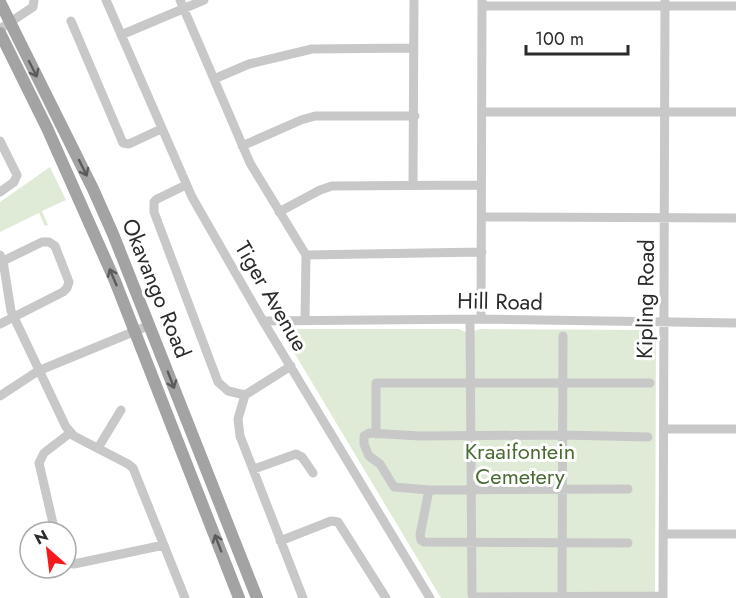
<svg xmlns="http://www.w3.org/2000/svg" width="736" height="598" font-family="Jost,sans-serif">
  <style>
    .green { fill: #e0ebd7 }
    .lines { fill: none; stroke-linecap: round; stroke-linejoin: round }
    .minor { stroke: #c8c8c8; stroke-width: 9 }
    .major { stroke: #a3a3a3; stroke-width: 12 }
    .oneway { stroke: #5b5b5b }
    .labels { text-anchor: middle; stroke-width: 6; stroke-linejoin: round; paint-order: stroke }
    .street-label { font-size: 22px; fill: #2b2b2b; stroke: #fff }
    .park-label { font-size: 22px; fill: #4b6b35; stroke: #fff }
  </style>
  <rect width="100%" height="100%" fill="#fff"/>
  <path class="green" d="M50,167L66,200L42,211L48,225L45,226L39,213L0,232V202Z
    M280,329H458L469,333L480,329L651,330L656,335L655,598H441Z"/>
  <g class="lines">
    <path class="minor" d="M106,0L192,197L263,321L430,598
      M180,0L250,163L306,255L305,320
      M482,6H736
      M71,21L123,143L129,144L161,129
      M0,29L33,7L34,0
      M121,35L204,0
      M214,79L249,64L312,49L414,48
      M482,112H736
      M0,141L17,175L14,182L0,192
      M242,146L301,120L315,116H415
      M186,185L157,199L154,202V212L218,382L228,391L245,395L291,366
      M413,185L414,0
      M279,212L320,190L332,186L481,185
      M482,217L736,218
      M0,255L3,261L11,311L66,427L74,436L128,464L133,468L185,598
      M306,255L482,252
      M481,319L482,0
      M470,320L472,595L476,597L663,596
      M263,321L481,319L736,323
      M0,324L63,292L67,288L69,282L55,246L49,242H42L3,261
      M245,395L238,419L240,436L303,598
      M0,396L38,371L150,325
      M664,429H736
      M376,434V383H650
      M98,448L121,410
      M254,469L296,454L302,457L313,473
      M628,489L429,490L394,487L380,464L369,456L364,444V436L369,433L420,436L563,435L648,437
      M429,490L420,535L421,540L424,542L628,543
      M55,532L39,463L44,453L70,433
      M663,534H736
      M280,541L331,521L338,522L386,598
      M66,563L74,564L164,545
      M562,596L563,336
      M663,598L665,0"/>
    <path class="major" d="M0,2L93,189L113,234L257,598
      M0,33L47,128L115,281L239,598"/>
  </g>
  <defs><path id="oneway-shaft" d="M-6 0H5M1.5-3L5.5 0L1.5 3" fill="none" stroke-width="1.6" stroke-linecap="round" stroke-linejoin="round" transform="scale(1.5)"/></defs>
  <g class="oneway">
    <use href="#oneway-shaft" transform="translate(33 69) rotate(63)"/>
    <use href="#oneway-shaft" transform="translate(83 168) rotate(64)"/>
    <use href="#oneway-shaft" transform="translate(113 277) rotate(-113)"/>
    <use href="#oneway-shaft" transform="translate(171 380) rotate(69)"/>
    <use href="#oneway-shaft" transform="translate(218 543) rotate(-111)"/>
  </g>
  <g class="labels">
    <g class="street-label">
      <text transform="translate(157 288) rotate(68)" y="8">Okavango Road</text>
      <text transform="translate(272 296) rotate(60)" y="8">Tiger Avenue</text>
      <text transform="translate(645 299) rotate(-89)" y="8">Kipling Road</text>
      <text transform="translate(500 301) rotate(1)" y="8">Hill Road</text>
    </g>
    <g class="park-label">
      <text x="520" y="459">Kraaifontein<tspan x="520" dy="25">Cemetery</tspan></text>
    </g>
  </g>
  <g transform="translate(48 550) rotate(332)"><circle r="28" fill="#ffffff" stroke="#aaaaaa" stroke-width="1.5"/>
  <path d="M0-4.5L10 22L0 15L-10 22Z" fill="#f6191c"/>
  <text y="-9" font-size="16" font-weight="bold" text-anchor="middle" fill="#2b2b2b">N</text>
  </g>
  <path d="M526 45v9h102v-9" fill="none" stroke="#2b2b2b" stroke-width="3"/>
  <text x="535" y="45" font-size="18" fill="#2b2b2b" stroke="#ffffff" stroke-width="4.5" paint-order="stroke">100 m</text>
</svg>
